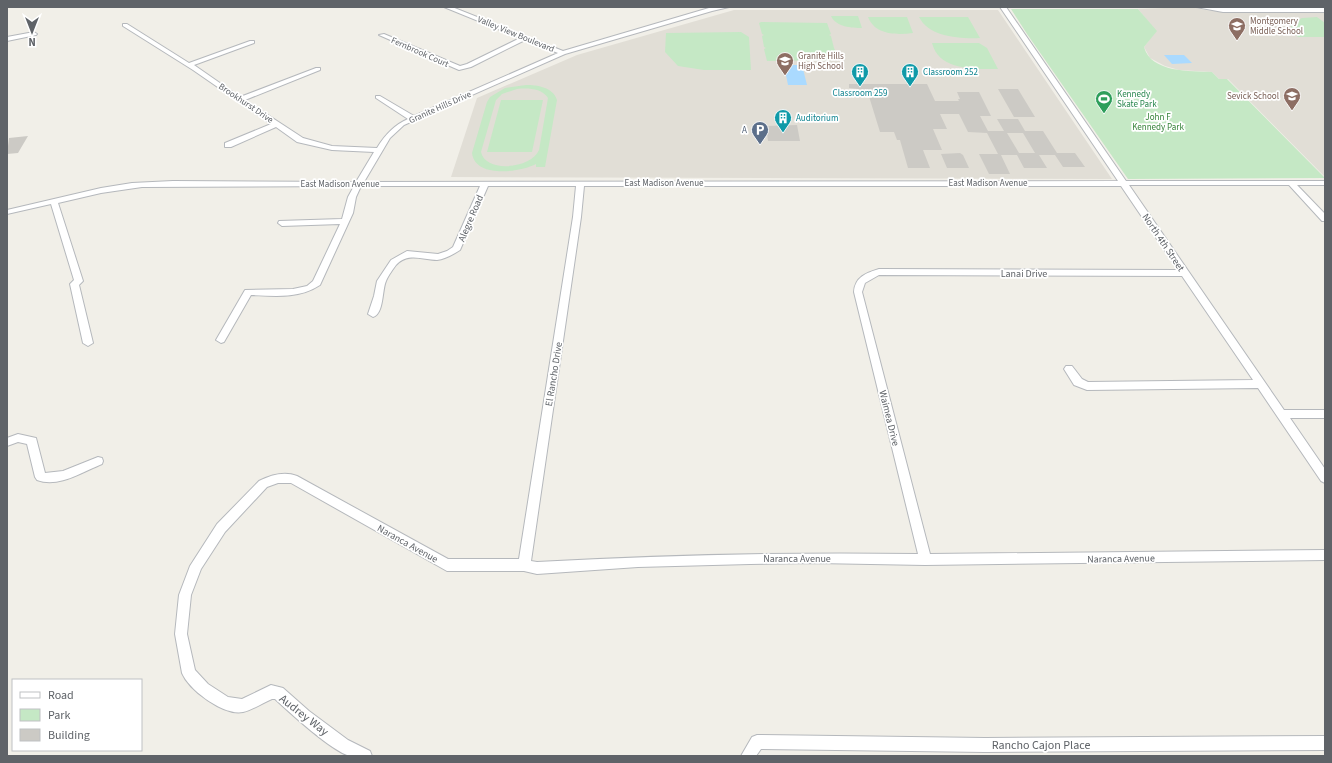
<svg xmlns="http://www.w3.org/2000/svg" width="1332" height="763" font-family="'Source Sans 3',sans-serif">
  <style>
    .education { fill: #e1ded6 }
    .green { fill: #c5e8c5; fill-rule: evenodd }
    .water { fill: #aadaff }
    .building { fill: #cccac5; fill-rule: evenodd }
    .lines { fill: none; stroke-linecap: round; stroke-linejoin: round }
    .minor-casing { stroke: #b5b8bc; stroke-width: 2 }
    .minor { fill: #fff; fill-rule: evenodd }
    .labels { text-anchor: middle; stroke-width: 3.5; stroke-linejoin: round; paint-order: stroke }
    .far-education-label { font-size: 9px; fill: #785e54; stroke: #fff; text-anchor: start }
    .far-street-label { font-size: 9px; fill: #5f6368; stroke: #fff }
    .far-culture-label { font-size: 9px; fill: #0d838f; stroke: #fff; text-anchor: start }
    .far-leisure-label { font-size: 9px; fill: #27864d; stroke: #fff; text-anchor: start }
    .far-park-label { font-size: 9px; fill: #348238; stroke: #fff }
    .far-service-label { font-size: 9px; fill: #4e5e75; stroke: #fff; text-anchor: end }
    .street-label { font-size: 10px; fill: #5f6368; stroke: #fff }
    .near-street-label { font-size: 12px; fill: #5f6368; stroke: #fff }
  </style>
  <rect width="100%" height="100%" fill="#f1efe8"/>
  <path class="education" d="M1190,7L1211,11L1325,13V177L1228,79H1219L1212,72L1179,70L1165,66L1150,58L1144,47L1156,31L1138,9Z
    M734,10H998L1112,179L451,177L477,98L577,55Z"/>
  <path class="green" d="M1011,9H1138L1157,31L1144,47C1151,73 1191,71 1212,72L1219,79H1227L1325,178L1128,179L1027,34Z
    M831,16H858L862,28C852,28 836,27 831,16Z
    M868,17H907L913,33C896,35 875,35 868,17Z
    M919,17H968L980,38C960,39 929,37 919,17Z
    M1317,17L1325,23V37H1298L1294,33L1290,24L1302,18Z
    M761,22L827,23L831,34L829,35L831,36L834,48L840,60L767,61L764,49L766,48L764,47L762,36L764,35L762,34L759,23Z
    M741,32L749,37L751,70H704L678,66L665,52L666,33Z
    M932,43H979L987,48L998,69C975,69 939,71 932,43Z
    M526,85C537,85 553,87 557,100L545,167H536V164C521,172 475,179 472,153L487,102L490,97L505,88ZM517,89C528,88 541,88 548,98L539,150C532,168 486,174 481,152L496,100L502,94Z
    M501,100H543L532,152H487Z"/>
  <path class="water" d="M1164,55H1184L1192,63L1172,64Z
    M784,65H802L807,85H788Z"/>
  <path class="building" d="M849,84H927L935,101H959L958,99H960L957,92H979L991,116H980L988,131H1004L997,119H1018L1025,131H1043L1057,153H1075L1085,167H1063L1055,155H1039L1047,168H1024L1017,155H1001L1010,174H989L979,154H998L987,133L968,132L959,114H940L947,129H933L942,150H923L930,168H908L900,140H897L894,132H880L867,90L849,88ZM1007,133H1023L1035,153H1019Z
    M998,89H1018L1035,117H1014Z
    M797,125L800,141H768L766,126Z
    M28,136L18,153L7,154L9,138Z
    M960,153L963,155L969,168H947L941,154Z"/>
  <g class="lines">
    <defs>
      <path id="minor" d="M444,7H452L563,51L709,8L729,7L712,11L565,54L404,125L390,138L364,182L1118,181L1000,7H1006L1126,181H1325V185H1297L1325,214V221H1322L1289,185H1129L1284,410H1325V418H1290L1325,469V483L1321,481L1258,388L1087,390L1074,385L1064,369L1066,366H1072L1082,379L1088,382L1253,380L1182,276L879,275L865,283L862,292L930,554L1325,550V560L925,565L816,563L750,564L638,567L537,574L524,571H447L291,483H278L267,487L225,532L201,569L191,595L187,634L195,670L208,684L228,697L242,699L271,685L283,688L309,711L348,740L370,751L372,756C365,756 357,757 350,756C333,752 289,712 275,699H272C263,703 252,710 243,712C224,716 189,690 182,673L175,634L179,595L190,566L217,524L259,481C271,475 284,471 297,476L448,559H519L573,217L576,186H488L460,250C454,254 445,259 437,260C423,260 408,252 396,265C393,269 388,276 386,281C382,289 384,314 373,317L368,314L374,296L377,281L391,260L407,251L438,254L447,251L453,247L480,186H361L356,197L353,213L320,285C299,299 275,296 251,295L224,342L221,343L216,340L245,290L293,289L307,286L313,281L340,224L282,226L278,223L279,221L342,219L348,197L354,186L142,187L101,193L58,203L83,281L79,285L93,343L88,346L83,343L70,284L74,280L51,204L7,214V210L101,188L132,183L173,181L356,182L374,152L332,150L297,142L276,127L231,147H225V143L271,124L193,70L123,26V24H127L189,63L250,41H254V43L194,65L240,97L316,68H320V70L245,100L303,138L332,146L377,148C385,135 394,125 408,119L376,98V96H380L414,116L558,53L525,40L471,67L459,70L379,35L384,34L460,66L467,64L520,38ZM584,186H1121L1178,270L879,269C866,273 855,277 854,292L918,554C790,552 664,555 537,562L531,561L581,217Z
        M1196,7L1325,8V12H1223Z
        M34,32L37,34L36,35L7,41V37Z
        M18,434L36,438L45,473L63,471L98,457L102,458L103,461L102,464C82,472 59,488 37,480L35,477L27,444L18,442L7,446V438Z
        M757,735L985,738L1325,736V750L985,752L761,749L756,756H741L752,737Z"/>
    </defs>
    <use href="#minor" class="minor-casing"/>
    <use href="#minor" class="minor"/>
  </g>
  <defs>
    <symbol id="school-pin" viewBox="-11 -11 22 30"><path d="M0 17L-7.5 6A9.5 9.5 0 1 1 7.5 6Z" fill="#8d6e63" stroke="#fff"/><path d="M0-5L7-2L0 1L-7-2ZM-4 1L0 2.5L4 1V4Q0 6-4 4Z" fill="#fff"/></symbol>
    <symbol id="building-pin" viewBox="-11 -11 22 30"><path d="M0 17L-7.5 6A9.5 9.5 0 1 1 7.5 6Z" fill="#0f9aa8" stroke="#fff"/><path d="M-4-6H4V6H1V3H-1V6H-4ZM-2.5-4.3h1.7v1.8h-1.7ZM.8-4.3h1.7v1.8H.8ZM-2.5-1h1.7V.8h-1.7ZM.8-1h1.7V.8H.8Z" fill="#fff"/></symbol>
    <symbol id="stadium-pin" viewBox="-11 -11 22 30"><path d="M0 17L-7.5 6A9.5 9.5 0 1 1 7.5 6Z" fill="#2e9e5b" stroke="#fff"/><path d="M0-5a6.5 5 0 1 0 0 10a6.5 5 0 1 0 0-10ZM-3.5-1.8h7v3.6h-7Z" fill="#fff"/></symbol>
    <symbol id="parking-pin" viewBox="-11 -11 22 30"><path d="M0 17L-7.5 6A9.5 9.5 0 1 1 7.5 6Z" fill="#5c6f8a" stroke="#fff"/><path d="M-3.5-5.5H1a3.5 3.5 0 0 1 0 7H-1V5.5H-3.5ZM-1-3.4V-.6H.8a1.4 1.4 0 0 0 0-2.8Z" fill="#fff"/></symbol>
  </defs>
  <g fill-rule="evenodd">
    <use href="#school-pin" x="1227" y="16" width="20" height="27"/>
    <use href="#school-pin" x="775" y="51" width="20" height="27"/>
    <use href="#building-pin" x="850" y="62" width="20" height="27"/>
    <use href="#building-pin" x="900" y="62" width="20" height="27"/>
    <use href="#school-pin" x="1282" y="86" width="20" height="27"/>
    <use href="#stadium-pin" x="1094" y="89" width="20" height="27"/>
    <use href="#building-pin" x="773" y="108" width="20" height="27"/>
    <use href="#parking-pin" x="750" y="120" width="20" height="27"/>
  </g>
  <g class="labels">
    <g class="far-education-label">
      <text x="1250" y="24">Montgomery<tspan x="1250" dy="10">Middle School</tspan></text>
      <text x="798" y="59">Granite Hills<tspan x="798" dy="10">High School</tspan></text>
      <text x="1279" y="99" text-anchor="end">Sevick School</text>
    </g>
    <g class="far-street-label">
      <text transform="translate(516 34) rotate(22)" y="3">Valley View Boulevard</text>
      <text transform="translate(420 52) rotate(24)" y="3">Fernbrook Court</text>
      <text transform="translate(246 103) rotate(34)" y="3">Brookhurst Drive</text>
      <text transform="translate(440 107) rotate(-24)" y="3">Granite Hills Drive</text>
      <text x="664" y="186">East Madison Avenue</text>
      <text x="988" y="186">East Madison Avenue</text>
      <text x="340" y="187">East Madison Avenue</text>
    </g>
    <g class="far-culture-label">
      <text x="923" y="75">Classroom 252</text>
      <text x="860" y="96" text-anchor="middle">Classroom 259</text>
      <text x="796" y="121">Auditorium</text>
    </g>
    <g class="far-leisure-label">
      <text x="1117" y="97">Kennedy<tspan x="1117" dy="10">Skate Park</tspan></text>
    </g>
    <g class="far-park-label">
      <text x="1158" y="120">John F<tspan x="1158" dy="10">Kennedy Park</tspan></text>
    </g>
    <g class="far-service-label">
      <text x="747" y="133">A</text>
    </g>
    <g class="street-label">
      <text transform="translate(470 218) rotate(-67)" y="4">Alegre Road</text>
      <text transform="translate(1164 242) rotate(56)" y="4">North 4th Street</text>
      <text x="1024" y="277">Lanai Drive</text>
      <text transform="translate(553 374) rotate(-81)" y="4">El Rancho Drive</text>
      <text transform="translate(890 418) rotate(76)" y="4">Waimea Drive</text>
      <text transform="translate(408 543) rotate(29)" y="4">Naranca Avenue</text>
      <text x="797" y="562">Naranca Avenue</text>
      <text transform="translate(1121 558) rotate(-1)" y="4">Naranca Avenue</text>
    </g>
    <g class="near-street-label">
      <text transform="translate(304 715) rotate(38)" y="4">Audrey Way</text>
      <text x="1041" y="749">Rancho Cajon Place</text>
    </g>
  </g>
  <rect width="1332" height="763" fill="none" stroke="#5f6368" stroke-width="16"/>
  <rect x="12" y="679" width="130" height="72" fill="#ffffff" stroke="#bfc1c3"/>
  <rect x="20" y="692" width="20" height="6" fill="#ffffff" stroke="#bfc1c3"/>
  <text x="48" y="699" font-size="12" fill="#5f6368">Road</text>
  <rect x="20" y="709" width="20" height="12" fill="#c5e8c5" stroke="#bfc1c3"/>
  <text x="48" y="719" font-size="12" fill="#5f6368">Park</text>
  <rect x="20" y="729" width="20" height="12" fill="#cccac5" stroke="#bfc1c3"/>
  <text x="48" y="739" font-size="12" fill="#5f6368">Building</text>
  <g transform="translate(32 32) rotate(180)" stroke="#ffffff" stroke-width="3" paint-order="stroke">
  <path d="M0-3L7 15L0 10L-7 15Z" fill="#5f6368"/>
  <text y="-6" font-size="11" font-weight="bold" text-anchor="middle" fill="#5f6368">N</text>
  </g>
</svg>
